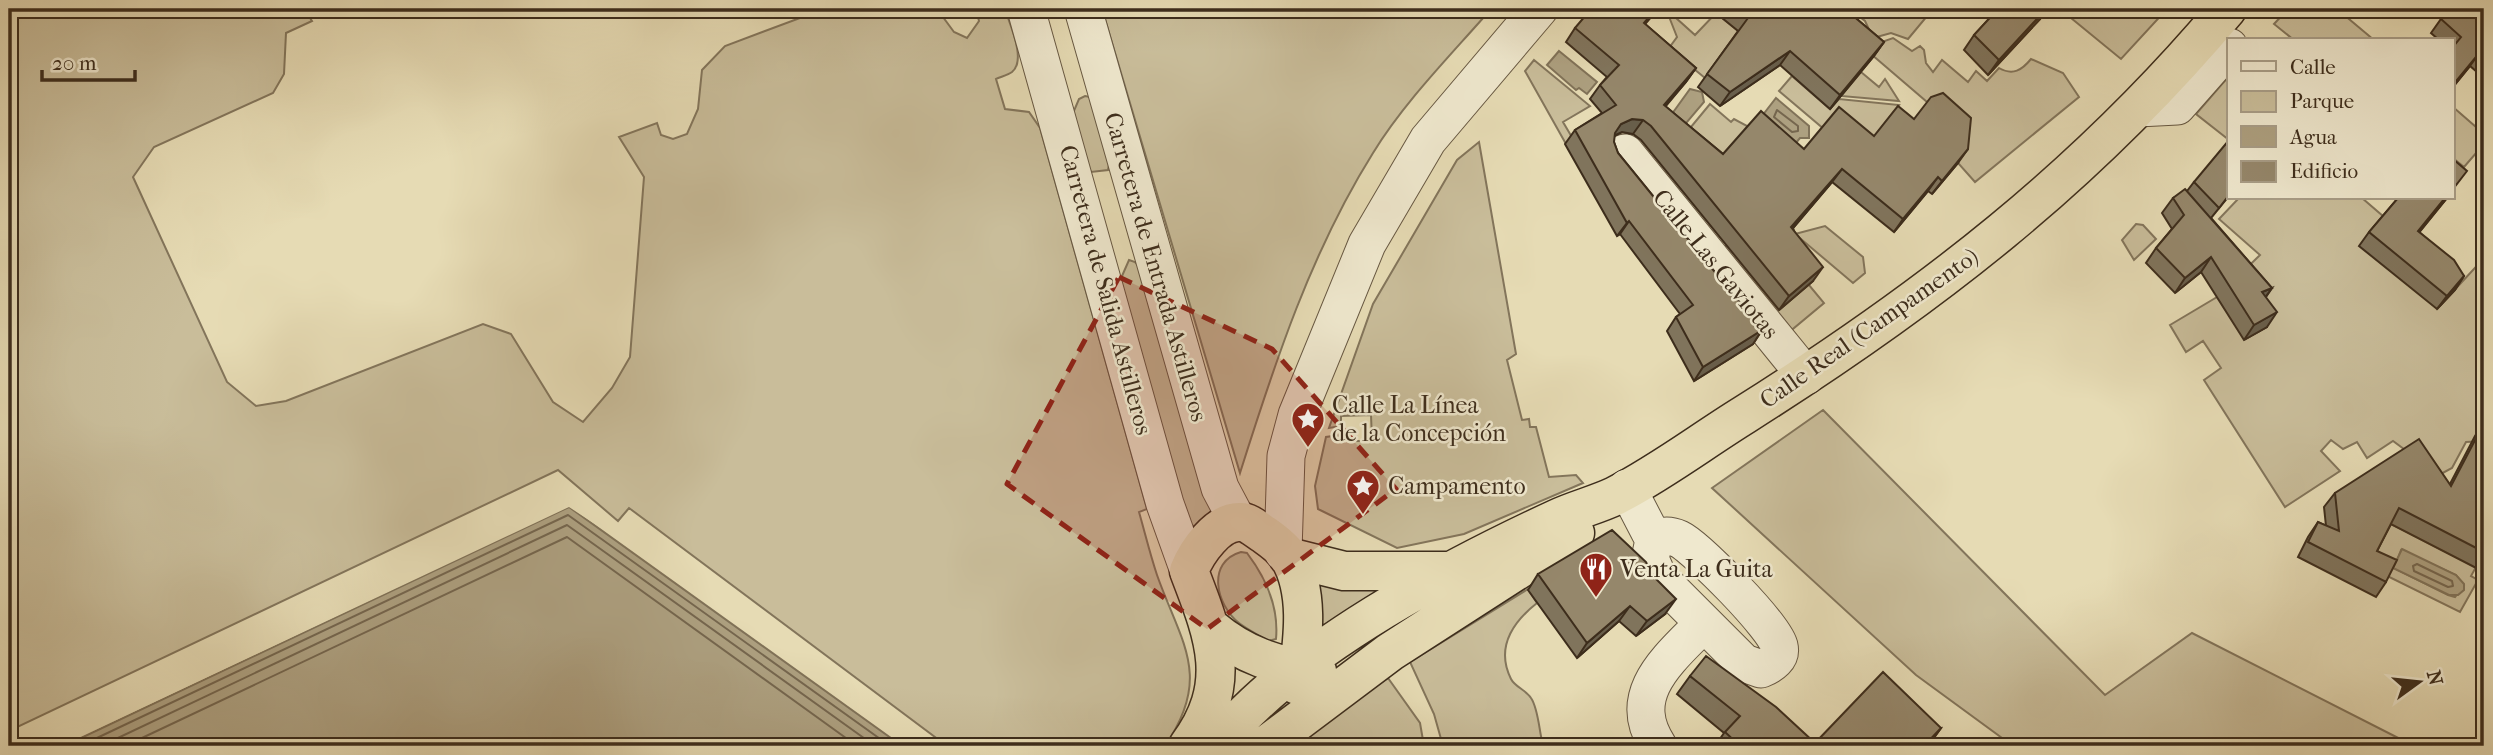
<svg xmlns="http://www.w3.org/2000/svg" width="2493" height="755" font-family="'IM FELL French Canon',serif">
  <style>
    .green { fill: #c9bd9a; stroke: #83755b; stroke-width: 2; fill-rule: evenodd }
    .water { fill: #ada080; stroke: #807258; stroke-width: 2 }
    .pier { fill: #e6dbb4 }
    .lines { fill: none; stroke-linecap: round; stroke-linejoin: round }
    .shore { stroke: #75664e; stroke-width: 2 }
    .minor-casing { stroke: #675842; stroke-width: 39 }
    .highway-casing { stroke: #3d2d1c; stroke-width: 41 }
    .minor { stroke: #efe8ce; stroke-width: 37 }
    .highway { stroke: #e6dbb4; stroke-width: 38 }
    .wall { fill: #80745c; stroke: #3d2d1c; stroke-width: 2 }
    .shaded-wall { fill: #685e4b; stroke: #3d2d1c; stroke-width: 2 }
    .building { fill: #95876b; stroke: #3d2d1c; stroke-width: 2 }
    .marked { fill: #8f2418; fill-opacity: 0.2; stroke: #8f2418; stroke-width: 5; stroke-dasharray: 14 9; stroke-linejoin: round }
    .labels { text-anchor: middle; stroke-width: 5; stroke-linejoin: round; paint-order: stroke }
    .street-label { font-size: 24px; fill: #3d2d1c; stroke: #efe8ce }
    .poi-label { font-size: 24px; fill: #3d2d1c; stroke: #efe8ce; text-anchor: start }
  </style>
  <rect width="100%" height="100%" fill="#e6dbb4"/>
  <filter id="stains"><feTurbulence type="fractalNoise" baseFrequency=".00286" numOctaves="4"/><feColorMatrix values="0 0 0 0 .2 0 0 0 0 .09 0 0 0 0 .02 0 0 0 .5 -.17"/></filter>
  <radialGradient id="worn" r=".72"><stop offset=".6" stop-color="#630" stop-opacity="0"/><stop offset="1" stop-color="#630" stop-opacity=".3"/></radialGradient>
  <path class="green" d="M9,9H304L312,21L286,33L284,74L273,93L154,147L133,177L227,382L256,406L286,401L483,324L511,334L553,402L583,422L612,388L630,357L644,177L619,137L657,123L661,135L673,139L687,134L698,109L702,70L725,46L824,9H937L954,32L967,38L979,21L976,9H1005C1009,23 1027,60 1012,72C1008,75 1000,77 996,79L1005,109L1029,112L1040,128L1147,509L1139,512C1145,533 1150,554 1157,575C1181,643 1213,676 1165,746H947L629,508L618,521L558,470L9,731Z
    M1102,9H1491C1451,55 1405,101 1373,153C1311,252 1275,362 1240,473Z
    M1666,9L1695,35L1716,13L1751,41L1705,78L1694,69L1658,63L1677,37Z
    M1820,9H1933L1908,39L1891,33L1873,38L1865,21L1856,14L1843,29Z
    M2060,9H2167L2121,59Z
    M2288,9H2337L2374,40H2294L2274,24Z
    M1893,38L1912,51L1920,46L1924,50L1926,63L1933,72L1942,60L1968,82L1976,71L1987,81L1999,68C2013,76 2022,70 2031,59L2063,73L2079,97L1975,182L1958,163L1962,132L1871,54L1876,44Z
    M1534,60L1590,106L1563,122L1573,139L1566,144L1525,71Z
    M1861,72L1879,87L1885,79L1899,101L1841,96Z
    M1792,76L1830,109L1839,99L1899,105L1870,142L1831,135L1779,91Z
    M2229,76V140L2196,114Z
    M1085,96L1090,97L1111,154L1108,170L1091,172L1087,164L1073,113L1079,99Z
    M1710,104L1731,122L1734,119L1749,127L1719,161L1681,139Z
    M2453,107L2484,134V144L2464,167L2453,158Z
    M1479,142L1516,354L1507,360L1522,420L1529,419L1530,427H1536L1549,477L1576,475L1583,483L1464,534L1397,548L1318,509L1315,486L1326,437L1341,435V441H1372L1371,415L1341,416V426L1329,428L1373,304L1457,160Z
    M2362,198L2384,217L2437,309L2484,258V441L2466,442L2452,468L2439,475L2393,441L2367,458L2357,442L2343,449L2331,440L2321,451L2340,471L2285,507L2204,380L2221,368L2203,341L2186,352L2170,325L2217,297L2260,255L2219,219L2238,199Z
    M2136,224L2143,225L2156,239L2134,260L2122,240Z
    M1825,226L1863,257L1865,273L1853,283L1795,234Z
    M1740,234L1809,285L1824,303L1788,333L1721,250Z
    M1129,260L1135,262L1147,275L1214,513L1197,528L1187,522L1121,293L1122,276Z
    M1823,410L2105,695L2192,633L2414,746H2013L1916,675L1712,488Z
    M2389,523L2476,567L2471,576L2478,580L2460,612L2367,566ZM2401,550L2456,575L2464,585L2455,597L2448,595L2394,568Z
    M1241,552L1247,553C1266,578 1279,606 1276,639L1268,641C1259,635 1248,630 1239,623C1216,605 1206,562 1241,552Z
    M1313,583L1376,587L1377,591L1324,625L1319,623Z
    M1528,589L1537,603C1513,622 1495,647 1511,679C1515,687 1526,690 1531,698C1538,708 1539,729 1542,741L1547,746H1443L1434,714L1410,662Z
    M1388,678L1420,723L1424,746H1290Z"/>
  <path class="water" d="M1559,51L1597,82L1587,94L1579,88L1576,90L1547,65Z
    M1690,89L1702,92L1704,102L1682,128L1669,118Z
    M1776,98L1809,126V138H1800L1795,144L1762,116Z
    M569,507L902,746H64Z
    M2402,549L2456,575L2464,584V590L2458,595H2449L2393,568Z"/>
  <path class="pier" d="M568,503L610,530L607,532L569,507L61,746Z"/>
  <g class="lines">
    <path class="shore" d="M1777,110L1798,126V131L1792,132L1774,117Z
      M2417,564L2452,581L2453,586L2448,587L2414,571L2413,566Z
      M80,746L568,515L890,746
      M101,746L567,525L875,746
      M125,746L567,537L857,746"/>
    <defs>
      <path id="minor" d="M1026,9L1165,504L1189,571
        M1083,9L1220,488L1238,522
        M2138,108L2177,106L2229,47
        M1625,153L1806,376
        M1627,488L1654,540L1650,559L1658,577L1744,663L1761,669C1771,665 1782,658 1779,646C1777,629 1696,547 1679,539C1670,535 1662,535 1654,540
        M1283,552L1286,456L1297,415L1367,244L1428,140L1539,9
        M1658,746C1624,694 1669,659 1703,624"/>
      <path id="highway" d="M1288,557L1344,571H1449
        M1211,628C1243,655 1276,666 1317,671
        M1188,746C1234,684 1214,636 1189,571C1196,553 1218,520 1241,522C1249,522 1258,531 1265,535C1272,540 1284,549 1289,557C1311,594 1302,645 1297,685
        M1216,746C1291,651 1446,570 1556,519C1575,510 1596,505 1615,496C1660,473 1702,441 1744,415C1929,298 2086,177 2227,9
        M1265,746L1390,652L1575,533"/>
    </defs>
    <use href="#minor" class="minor-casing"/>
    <use href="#highway" class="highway-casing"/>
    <use href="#minor" class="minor"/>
    <use href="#highway" class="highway"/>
  </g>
  <path class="wall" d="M1658,9L1645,24L1696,68L1686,82L1665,106L1723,154L1804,149L1874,136L1958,163L1932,194L1928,191L1894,232L1832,182L1793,228L1813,281L1779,310L1641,140L1633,134L1622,132L1614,136V142L1618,153L1762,330L1753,344L1694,381L1667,331L1676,317L1680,314L1620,234L1617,236L1565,144L1575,130L1602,113L1590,99L1600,85L1607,77L1566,42L1575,28L1596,14Z
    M1711,9H1845L1884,42L1874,56L1830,109L1780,65L1720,106L1698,87L1738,31Z
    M1998,9H2047L2040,19L1988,75L1964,50L1974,35Z
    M2484,9V78L2470,66L2453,87V40H2439L2431,33L2441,19Z
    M2194,182L2229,196L2211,218L2272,288L2266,297L2267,327L2244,340L2201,272L2175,293L2146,263L2156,248L2172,229L2162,213L2173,198L2187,191Z
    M2398,198H2447L2419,232L2464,276L2455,290L2437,309L2359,246L2369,232Z
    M2484,422V572L2391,524L2377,551L2386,582L2376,597L2298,557L2308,537L2318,522L2326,526L2324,507L2335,493L2450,484L2475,436Z
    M1538,574L1665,614L1636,636L1619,621L1577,658L1528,590Z
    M1690,676L1815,743L1941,728L1928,746H1715L1724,733L1677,694Z"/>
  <path class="shaded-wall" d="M1656,9H1658L1634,36L1644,23Z
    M2046,9H2047L2040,19L1988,75L1999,60Z
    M1884,42L1874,56L1830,109L1840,95Z
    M1790,51L1780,65L1720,106L1730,92Z
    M2480,52L2470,66L2453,87V85Z
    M1696,68L1686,82L1655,119L1664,105Z
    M1632,119L1643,120L1633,134L1622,132L1611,137L1621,124Z
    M1968,149L1958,163L1932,194L1942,181Z
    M1842,169L1832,182L1782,241L1791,227Z
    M1938,177L1928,191L1894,232L1903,219Z
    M2445,198H2447L2409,245L2418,231Z
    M1629,221L1620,234L1617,236L1627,223Z
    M2211,257L2201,272L2175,293L2185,278Z
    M1823,267L1813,281L1779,310L1789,296Z
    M2464,276L2455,290L2437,309L2447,296Z
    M2272,288L2261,303L2262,292Z
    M2277,312L2267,327L2244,340L2254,325Z
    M1762,330L1753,344L1694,381L1703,367Z
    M1676,599L1665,614L1636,636L1647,621Z
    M1630,606L1619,621L1577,658L1587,643Z
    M1941,728L1928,746H1924Z"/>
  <path class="building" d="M1591,9L1596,14L1601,9H1656L1644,23L1696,68L1664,105L1723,154L1761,111L1804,149L1839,107L1874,136L1898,106L1914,119L1931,97L1943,93L1971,118L1968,149L1942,181L1938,177L1903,219L1842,169L1791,227L1823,267L1789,296L1651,126L1643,120L1632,119L1621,124L1615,133L1614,142L1618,153L1762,330L1703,367L1676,317L1693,305L1629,221L1627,223L1575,130L1616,105L1600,85L1619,65L1575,28Z
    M1737,9H1845L1884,42L1840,95L1790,51L1730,92L1707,74L1748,18Z
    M1998,9H2046L1999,60L1974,35Z
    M2451,9H2484V56L2480,52L2453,85V47L2461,37L2441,19Z
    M2229,140V195L2219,208L2194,182Z
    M2453,159L2467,171L2453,189Z
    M2185,189L2272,288L2262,292L2277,312L2254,325L2211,257L2185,278L2156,248L2184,215L2173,198Z
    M2398,198H2445L2418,231L2454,260L2464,276L2447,296L2369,232Z
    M2484,423V552L2399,508L2377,551L2397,560L2386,582L2308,542L2318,522L2339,531L2335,493L2419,439L2451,486Z
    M1612,530L1646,562L1654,577L1676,599L1647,621L1630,606L1587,643L1538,574Z
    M1706,656L1776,707L1815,743L1883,672L1941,728L1924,746H1740L1725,732L1740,716L1690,676Z"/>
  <path class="marked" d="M1119,277L1272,349L1396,489L1207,629L1007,484Z"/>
  <defs>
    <symbol id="sight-pin" viewBox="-11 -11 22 30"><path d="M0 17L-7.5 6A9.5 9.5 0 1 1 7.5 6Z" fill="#8f2418" stroke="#efe8ce"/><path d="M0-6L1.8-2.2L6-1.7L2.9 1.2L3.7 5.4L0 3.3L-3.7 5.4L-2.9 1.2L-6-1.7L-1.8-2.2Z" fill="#fff"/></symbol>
    <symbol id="restaurant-pin" viewBox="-11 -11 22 30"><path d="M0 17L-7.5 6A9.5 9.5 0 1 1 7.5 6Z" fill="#8f2418" stroke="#efe8ce"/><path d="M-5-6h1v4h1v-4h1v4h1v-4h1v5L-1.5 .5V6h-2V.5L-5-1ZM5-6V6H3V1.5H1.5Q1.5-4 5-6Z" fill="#fff"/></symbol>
  </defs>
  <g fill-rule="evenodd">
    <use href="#sight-pin" x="1289" y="400" width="38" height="52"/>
    <use href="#sight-pin" x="1344" y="467" width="38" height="52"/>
    <use href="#restaurant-pin" x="1577" y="550" width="38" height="52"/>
  </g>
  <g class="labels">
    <g class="street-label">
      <text transform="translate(1716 264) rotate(51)" y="8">Calle Las Gaviotas</text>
      <text transform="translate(1156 267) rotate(74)" y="8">Carretera de Entrada Astilleros</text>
      <text transform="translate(1106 290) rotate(75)" y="8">Carretera de Salida Astilleros</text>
      <text transform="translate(1869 328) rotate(-35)" y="8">Calle Real (Campamento)</text>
    </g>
    <g class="poi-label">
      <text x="1332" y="413">Calle La Línea<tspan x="1332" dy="28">de la Concepción</tspan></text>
      <text x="1388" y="494">Campamento</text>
      <text x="1620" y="577">Venta La Guita</text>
    </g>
  </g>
  <rect width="2493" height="755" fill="none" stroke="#e6dbb4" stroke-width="35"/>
  <rect x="10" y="10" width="2472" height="734" fill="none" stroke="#3d2d1c" stroke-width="3.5"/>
  <rect x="18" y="18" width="2458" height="720" fill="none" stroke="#3d2d1c" stroke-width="2"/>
  <rect x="2227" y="38" width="228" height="161" fill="#efe8ce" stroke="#a89d87" stroke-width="2"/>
  <rect x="2241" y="61" width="35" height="10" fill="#efe8ce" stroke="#a89d87" stroke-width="2"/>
  <text x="2290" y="74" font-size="21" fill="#3d2d1c">Calle</text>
  <rect x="2241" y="91" width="35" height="21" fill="#c9bd9a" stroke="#a89d87" stroke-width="2"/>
  <text x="2290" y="108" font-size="21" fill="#3d2d1c">Parque</text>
  <rect x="2241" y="126" width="35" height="21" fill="#ada080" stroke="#a89d87" stroke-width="2"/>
  <text x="2290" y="144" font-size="21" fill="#3d2d1c">Agua</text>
  <rect x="2241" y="161" width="35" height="21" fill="#95876b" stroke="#a89d87" stroke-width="2"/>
  <text x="2290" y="178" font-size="21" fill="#3d2d1c">Edificio</text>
  <g transform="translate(2419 682) rotate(75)" stroke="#efe8ce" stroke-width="5" paint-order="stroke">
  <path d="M0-5L12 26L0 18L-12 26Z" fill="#3d2d1c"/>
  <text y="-10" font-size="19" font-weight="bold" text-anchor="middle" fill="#3d2d1c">N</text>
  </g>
  <path d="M42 70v10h93v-10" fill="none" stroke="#3d2d1c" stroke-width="3.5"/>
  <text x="52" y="70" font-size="21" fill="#3d2d1c" stroke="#efe8ce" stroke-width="5" paint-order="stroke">20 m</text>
  <rect width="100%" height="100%" filter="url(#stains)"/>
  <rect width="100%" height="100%" fill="url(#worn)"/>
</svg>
